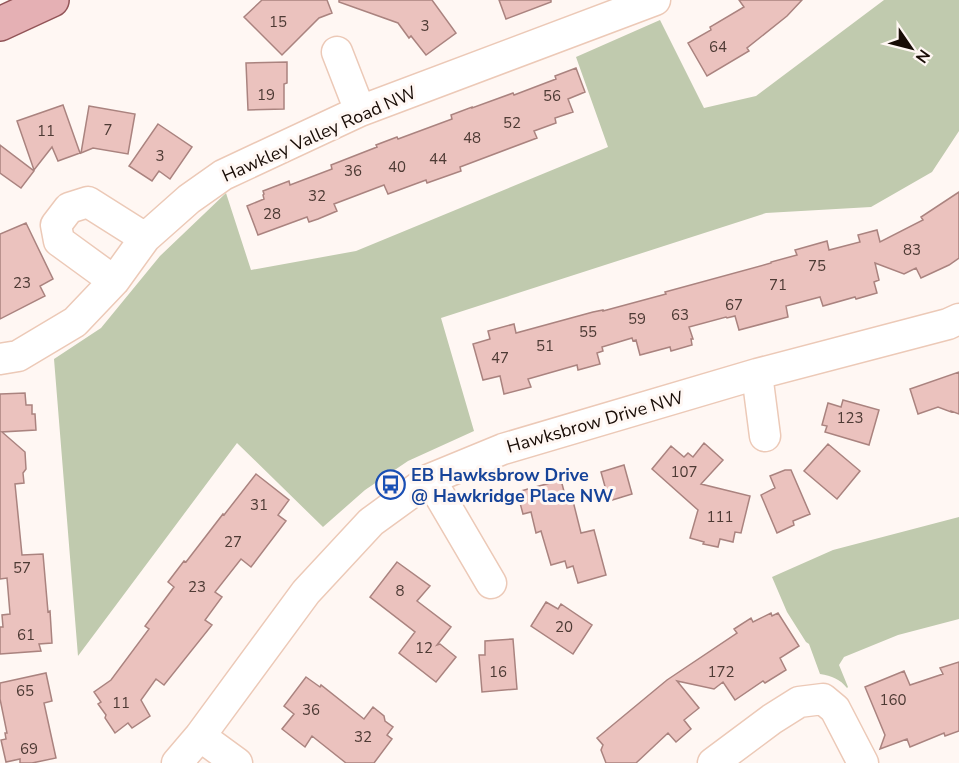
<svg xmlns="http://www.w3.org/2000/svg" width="959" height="763" font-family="'Nunito Sans',sans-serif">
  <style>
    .green { fill: #c0caae }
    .building { fill: #ebc2be; stroke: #aa837f; stroke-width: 1.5 }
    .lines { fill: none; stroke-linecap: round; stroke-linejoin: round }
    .minor-casing { stroke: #ecc9b7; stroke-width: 33 }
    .major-casing { stroke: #925457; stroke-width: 36 }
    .minor { stroke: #fff; stroke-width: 30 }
    .major { stroke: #e5b0b4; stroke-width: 33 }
    .labels { text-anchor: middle; stroke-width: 6; stroke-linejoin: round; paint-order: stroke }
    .number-label { font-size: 15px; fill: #4d3a34 }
    .street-label { font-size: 18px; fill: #180c06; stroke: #fff7f3 }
    .transit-label { font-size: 18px; font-weight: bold; fill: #164399; stroke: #fff7f3; text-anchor: start }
  </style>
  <rect width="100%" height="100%" fill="#fff7f3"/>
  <path class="green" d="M884,0H959V131L932,172L871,207L766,213L441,318L474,431L408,461L365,490L323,527L237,443L78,656L54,359L101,328L160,256L226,193L251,270L356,251L608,147L576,57L660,20L704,108L756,96Z
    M959,517V619L898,635L844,657L839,665L848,687L847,688C840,679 832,676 820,674L809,644L806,642L787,612L772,577L833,550Z"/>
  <path class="building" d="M262,0H327L332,13L319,18L282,55L244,17Z
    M339,0H432L456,33L426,55L411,36L409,38L398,23L339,2Z
    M499,0H551V2L506,19Z
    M739,0H802L787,16L747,48L749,51L707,76L688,43L711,30L710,27L744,7Z
    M287,62V83L284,84V109L248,110L246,63Z
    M576,68L585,92L568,99L573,112L555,118L556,123L534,131L537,138L460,167L461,171L427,183L426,180L388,194L384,185L334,204L337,211L318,219L309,222L307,217L258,235L247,206L264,199L263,195L264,194L263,191L289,181L290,185L332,169L331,165L377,147L376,145L397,137L398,139L452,119L451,115L472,107V108L513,93L514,95L556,79L555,76Z
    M63,105L80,153L58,161L52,147L34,170L17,121Z
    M89,106L135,114L128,154L93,148L81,153Z
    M158,124L192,147L170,179L159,171L152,181L129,166Z
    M0,145L34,171L21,188L0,173Z
    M959,192V258L949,265L921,278L916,268L904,274L875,263L879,280L874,282L877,293L856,299L855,297L823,306L820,297L786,306L788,317L739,330L735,316L727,318L726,317L689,327L693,339H691L692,345L671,351L670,347L640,355L636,340L633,341L632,338L602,347L603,351L597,353L600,364L578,370L577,365L528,379L531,387L504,394L500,376L483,380L473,344L490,339L488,331L514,324L516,333L593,312L603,310V311L666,294L665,292L771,263V262L797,255L795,250L827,241L829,250L860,242L858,235L877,230L880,242L923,220L921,217Z
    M26,223L53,279L40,286L45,296L0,319V234Z
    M959,372V414L951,411V412L938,407L918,414L910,389Z
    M25,393L26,405H32V414H35L36,430L2,432L25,452L26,469L23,473L24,483L15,484L22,555L43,554L48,612L50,611L52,643L39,644L41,651L0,654V627H3L2,615L10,614L7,578L0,579V394Z
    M843,400L879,410L869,445L825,432L827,426L822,425L828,403L841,407Z
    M704,443L723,460L701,484L750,496L741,533L735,532L733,542L720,539L718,547L703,544L704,542L690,538L698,510L652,469L671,446L684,457L688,453L693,457Z
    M828,444L860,471L837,499L804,471Z
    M624,465L632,494L609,501L601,472Z
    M785,470H791L810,514L793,521L794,525L777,533L761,495L775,488L770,476Z
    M256,474L289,500L278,515L286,521L251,567L241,559L215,592L222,597L205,620L212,625L164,685L156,679L141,700L150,716L132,728L128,723L115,733L105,718L106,715L98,704L101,702L94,692L111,680L149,629L145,626L174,587L168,582L184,561L186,562L223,514L224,515Z
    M561,480L566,499L572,497L581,533L594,530L606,575L578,583L573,566L567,568L565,561L551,565L541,531L536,533L531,512L523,514L517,492Z
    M397,562L430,586L417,601L451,627L437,645L440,644L456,657L436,682L399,653L415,632L370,597Z
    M546,602L558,609L561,604L592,625L573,654L531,626Z
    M771,613L772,616L778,613L799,646L780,658L786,670L765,683L763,681L735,700L723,682L714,689L677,681L699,708L684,720L691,729L676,742L668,733L636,763H606L601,750L603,745L597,738L667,680L737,633L734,629L751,618L753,622Z
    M513,639L517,689L482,692L479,655H485V641Z
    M959,662V731L945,736L944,733L910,747L907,739L880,749L885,735L865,687L904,671L910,685L943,674L940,668Z
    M46,673L52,701L44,703L56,758L32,763H20V759L6,762L1,740L6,739L5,733H7L0,699V683Z
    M306,677L320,687L321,685L364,719L373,707L384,716L385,721L393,727L387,735L392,739L374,763H346L312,736L305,747L282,729L294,714L284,706Z"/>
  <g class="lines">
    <defs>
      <path id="minor" d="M337,52L360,111
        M114,281L59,241L56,225L69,208L88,202L145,238
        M0,359L18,356L75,322L114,281L145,238L189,199L223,175L360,111L655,0
        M757,374L765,436
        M430,479L491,583
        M200,736L237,763
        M177,763L200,736L306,592L371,522L430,479L503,449L757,374L948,324L959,319
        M713,763L772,719L799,702L823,699L835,709L863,763"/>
      <path id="major" d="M0,24L52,0"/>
    </defs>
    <use href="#minor" class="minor-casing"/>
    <use href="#major" class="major-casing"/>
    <use href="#minor" class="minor"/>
    <use href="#major" class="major"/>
  </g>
  <defs>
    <symbol id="bus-ring" viewBox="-11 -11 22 22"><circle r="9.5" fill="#fff7f3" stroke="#1a4fb4" stroke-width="1.5"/><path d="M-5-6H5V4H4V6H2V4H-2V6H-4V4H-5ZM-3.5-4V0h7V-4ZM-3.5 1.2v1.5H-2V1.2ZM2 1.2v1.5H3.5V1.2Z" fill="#1a4fb4"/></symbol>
  </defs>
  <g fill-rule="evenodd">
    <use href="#bus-ring" x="374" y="468" width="33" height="33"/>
  </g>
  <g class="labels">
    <g class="number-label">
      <text x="278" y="27">15</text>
      <text x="425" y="31">3</text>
      <text x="718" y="52">64</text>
      <text x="266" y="100">19</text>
      <text x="552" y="101">56</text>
      <text x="512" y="128">52</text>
      <text x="108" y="135">7</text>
      <text x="46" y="136">11</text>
      <text x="472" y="143">48</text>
      <text x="160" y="161">3</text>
      <text x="438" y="164">44</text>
      <text x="397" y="172">40</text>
      <text x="353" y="176">36</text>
      <text x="317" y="201">32</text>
      <text x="272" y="219">28</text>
      <text x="912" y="255">83</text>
      <text x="817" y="271">75</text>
      <text x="22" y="288">23</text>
      <text x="778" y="290">71</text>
      <text x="734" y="310">67</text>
      <text x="680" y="320">63</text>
      <text x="637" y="324">59</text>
      <text x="588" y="337">55</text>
      <text x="545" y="351">51</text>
      <text x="500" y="363">47</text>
      <text x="850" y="423">123</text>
      <text x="684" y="477">107</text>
      <text x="259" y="510">31</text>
      <text x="720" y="522">111</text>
      <text x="233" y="547">27</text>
      <text x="22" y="573">57</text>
      <text x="197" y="592">23</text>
      <text x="400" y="596">8</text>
      <text x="564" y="632">20</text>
      <text x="26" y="640">61</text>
      <text x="424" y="653">12</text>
      <text x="498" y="677">16</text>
      <text x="721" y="677">172</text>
      <text x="25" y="696">65</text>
      <text x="893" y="705">160</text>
      <text x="121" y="708">11</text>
      <text x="311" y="715">36</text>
      <text x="363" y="742">32</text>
      <text x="29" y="754">69</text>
    </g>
    <g class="street-label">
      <text transform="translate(319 134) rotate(-24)" y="6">Hawkley Valley Road NW</text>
      <text transform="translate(595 422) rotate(-16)" y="6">Hawksbrow Drive NW</text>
    </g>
    <g class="transit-label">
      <text x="411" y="481">EB Hawksbrow Drive<tspan x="411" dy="21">@ Hawkridge Place NW</tspan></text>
    </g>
  </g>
  <g transform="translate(911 48) rotate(125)" stroke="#fff7f3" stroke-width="4.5" paint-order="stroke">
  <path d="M0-4.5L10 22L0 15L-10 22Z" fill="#180c06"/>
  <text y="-9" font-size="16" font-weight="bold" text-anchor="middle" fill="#180c06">N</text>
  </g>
</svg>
